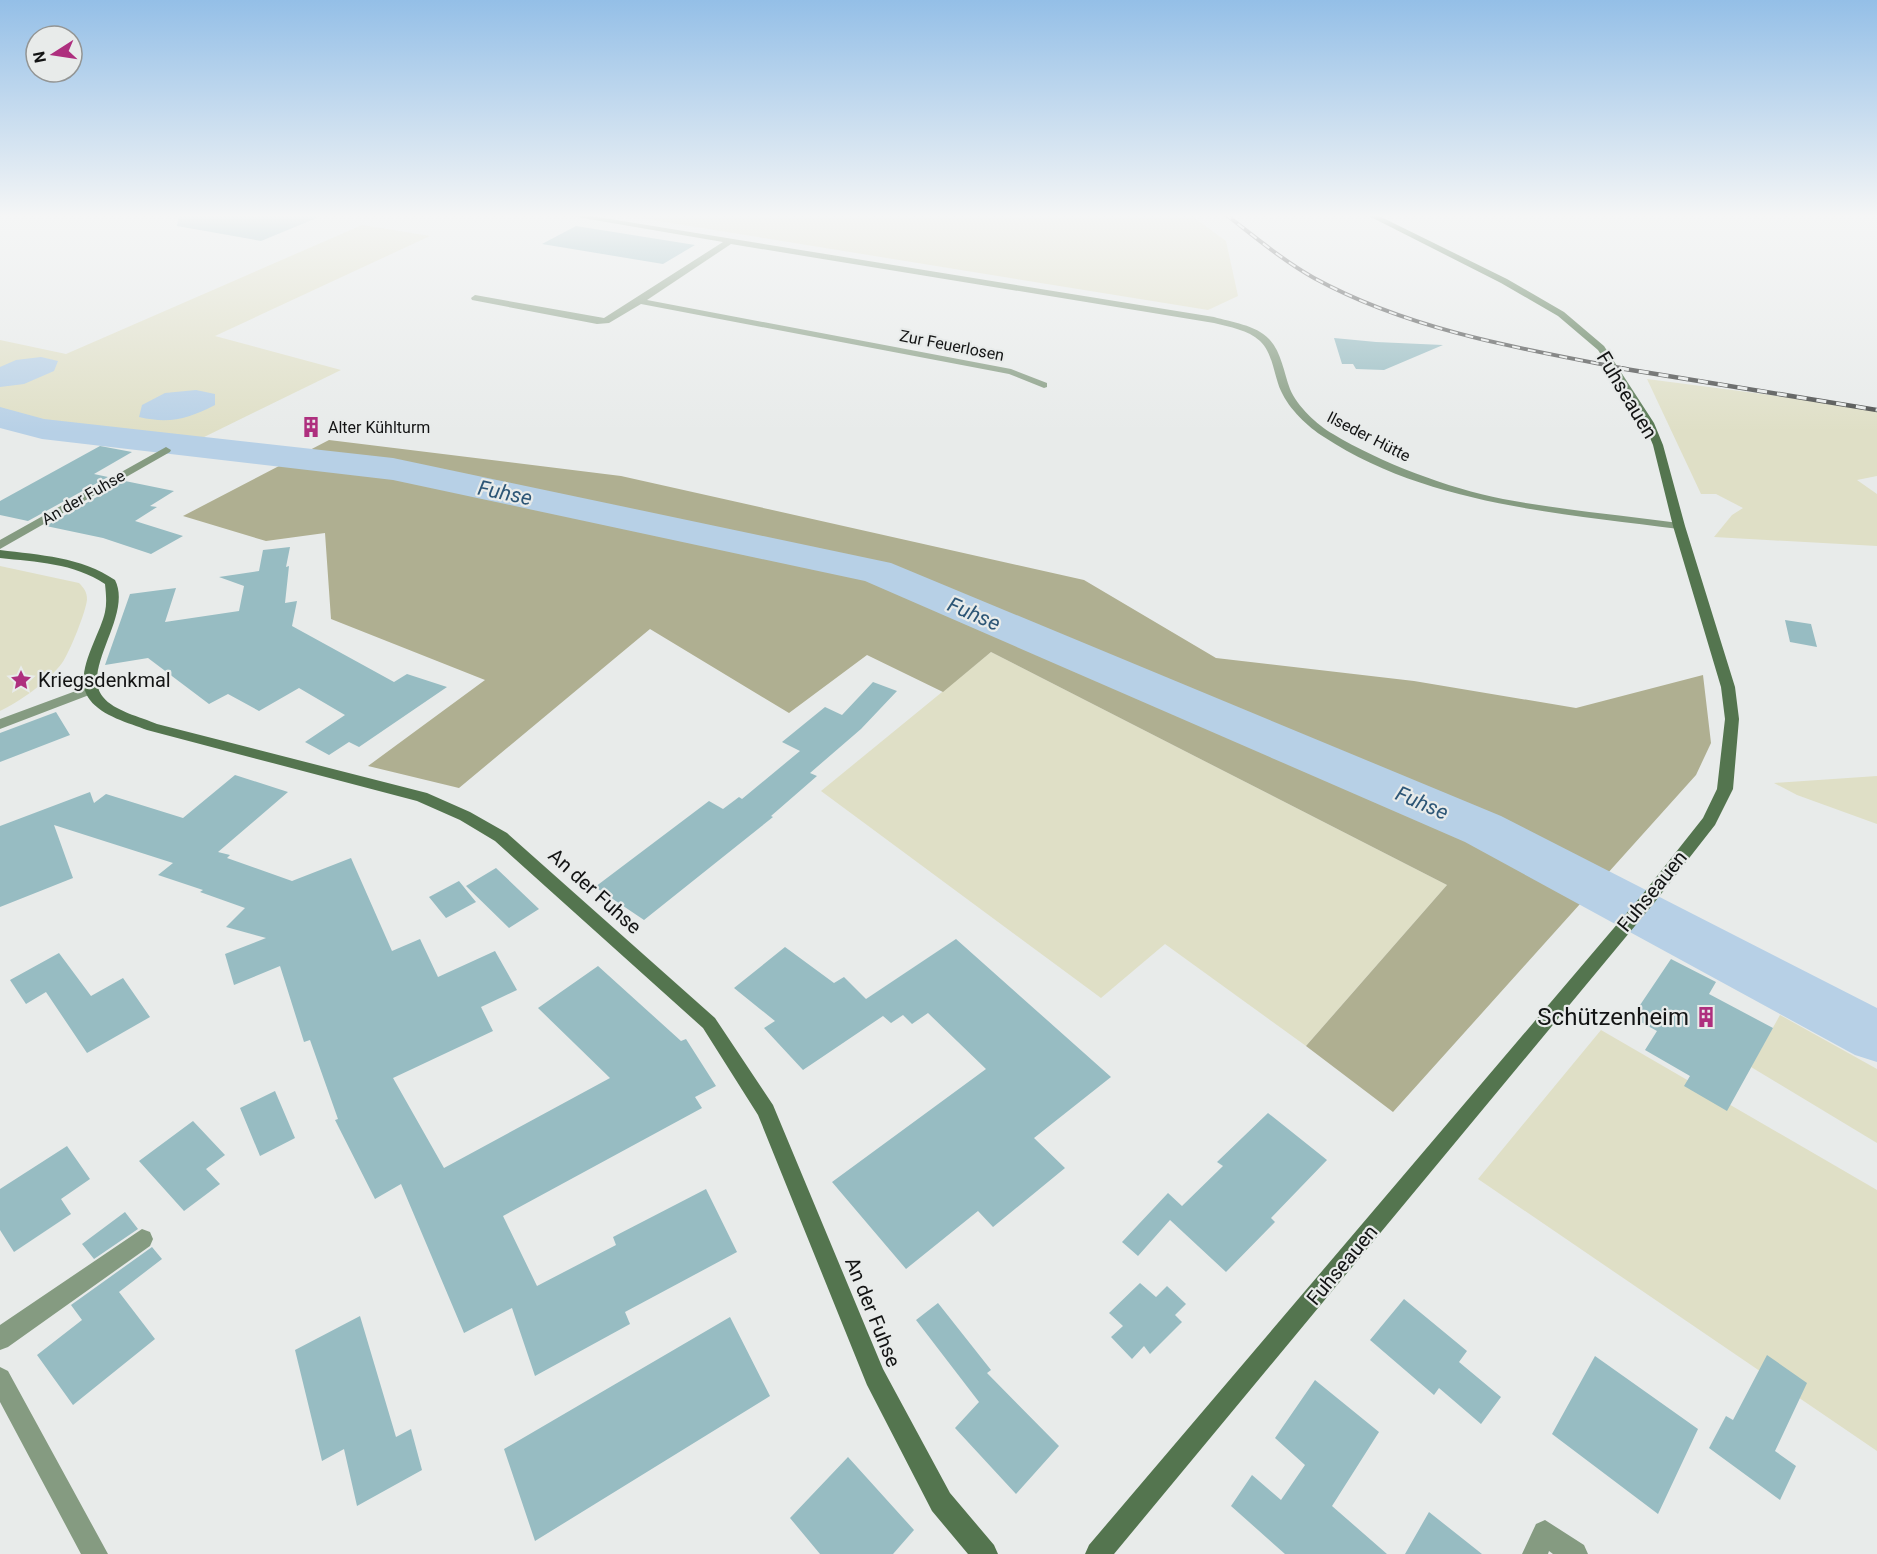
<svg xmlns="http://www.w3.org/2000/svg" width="1877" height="1554" font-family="Roboto,sans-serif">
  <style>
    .green { fill: #dfdfc6 }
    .forest { fill: #afaf91 }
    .water { fill: #b7d0e6 }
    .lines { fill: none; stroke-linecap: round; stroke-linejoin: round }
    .river { fill: #b7d0e6; fill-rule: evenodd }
    .building { fill: #97bcc2 }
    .street { fill: #859b81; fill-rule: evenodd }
    .secondary { fill: #54754f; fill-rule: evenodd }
    .rail-far1-casing { stroke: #4a4c4b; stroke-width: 4 }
    .rail-casing { stroke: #4a4c4b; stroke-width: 4.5 }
    .rail-far1 { stroke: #e8ebea; stroke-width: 2; stroke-dasharray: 8; stroke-linecap: butt }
    .rail { stroke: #e8ebea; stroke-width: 3; stroke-dasharray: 10; stroke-linecap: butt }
    .labels { text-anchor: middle; stroke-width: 4.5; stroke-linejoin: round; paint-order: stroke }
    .far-street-label { font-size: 16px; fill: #131414; stroke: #e8ebea }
    .far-poi-label { font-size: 16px; fill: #131414; stroke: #e8ebea; text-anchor: start }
    .street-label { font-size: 20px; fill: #131414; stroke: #e8ebea }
    .poi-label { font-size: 20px; fill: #131414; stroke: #e8ebea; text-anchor: start }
    .water-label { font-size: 21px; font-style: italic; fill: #2d5676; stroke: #e8ebea }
    .near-poi-label { font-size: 24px; fill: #131414; stroke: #e8ebea; text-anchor: end }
  </style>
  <rect width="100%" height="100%" fill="#e8ebea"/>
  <path class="green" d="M615,214H1189L1226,241L1238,296L1208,310Z
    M362,225L430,236L215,336L341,370L196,441L49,427L0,413V340L66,354Z
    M1647,379L1877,409V476L1857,480L1877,494V546L1714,537L1732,515L1743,508L1716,494H1701Z
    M0,566L79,583C84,588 87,592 87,599C87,609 69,654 62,663C50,680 18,703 0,711Z
    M991,652L1447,885L1306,1046L1165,944L1101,998L821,791Z
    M1877,776V824L1797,795L1774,783Z
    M1780,1015L1877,1069V1143L1751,1067Z
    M1601,1030L1877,1190V1451L1478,1179Z"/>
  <path class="forest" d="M329,440L621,476L1084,580L1216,658L1414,681L1576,708L1703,675L1711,743L1696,775L1393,1112L1306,1046L1447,885L991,652L943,692L867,655L789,713L650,629L459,788L368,766L485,680L331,619L325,533L266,541L183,516Z"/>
  <path class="water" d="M41,357L58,361L54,371L24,384L0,387V367L16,360Z
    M196,390L215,394V405C188,419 169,424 139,417L142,405L165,393Z"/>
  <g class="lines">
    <path class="river" d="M0,407L44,419L393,458L891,563L1501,816L1877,1008V1062L1855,1055L1465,842L865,581L393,480L42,439L0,428Z"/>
  </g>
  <path class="building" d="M179,214H324V215L261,241L177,226Z
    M576,226L695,245L663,264L542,244Z
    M1334,338L1376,342L1443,345L1384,370L1356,369L1353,364H1342Z
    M100,446L132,452L94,474L108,477L28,521L0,515V501Z
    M125,481L174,491L150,506L157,507L135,521L183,536L151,554L103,538L46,526Z
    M290,547L286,567L289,566L285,603L297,601L292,626L394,682L407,674L447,687L359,747L349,742L329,755L305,742L345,715L299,688L259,711L228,694L209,704L148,658L105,665L130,594L176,588L165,622L239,611L244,586L219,577L259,571L263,550Z
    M1785,620L1811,624L1817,647L1790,642Z
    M873,682L897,691L861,729L810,773L817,776L771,816L773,817L644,920L595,887L709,801L723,809L739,797L742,799L800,751L782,742L825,707L842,715Z
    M56,712L70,735L0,762V733Z
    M235,775L288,792L218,852L230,855L227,858L292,881L351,858L392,951L420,939L438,977L495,951L517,990L481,1007L493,1031L393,1078L444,1168L610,1078L538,1008L598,966L681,1041L686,1039L716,1086L695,1097L702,1108L503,1216L537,1286L616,1245L613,1237L706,1189L737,1252L625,1312L630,1324L535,1376L512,1308L464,1333L401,1184L375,1199L335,1120L338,1119L310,1040L304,1042L280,966L234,985L225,954L266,938L226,927L245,908L200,892L203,890L158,875L173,863L54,825L73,878L0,907V826L90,792L94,803L106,794L183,818Z
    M496,868L539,909L509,928L466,886Z
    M459,881L476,902L446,918L429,897Z
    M956,939L1111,1077L1034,1138L1065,1168L993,1227L978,1211L906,1269L832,1182L986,1069L928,1013L912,1024L903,1015L891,1023L883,1016L803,1070L764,1028L775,1021L734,988L785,947L834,983L844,977L866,999Z
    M59,953L91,996L123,978L150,1017L87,1053L46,992L26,1004L10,980Z
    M1671,959L1716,982L1709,994L1773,1028L1727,1111L1684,1086L1690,1076L1645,1050L1657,1031L1632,1017Z
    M275,1091L295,1138L260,1156L240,1108Z
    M1268,1113L1327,1160L1271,1218L1275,1222L1226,1272L1170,1220L1138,1256L1122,1242L1168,1193L1182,1206L1223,1166L1217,1162Z
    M193,1121L225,1155L206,1169L220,1184L184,1211L139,1161Z
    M67,1146L90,1179L61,1199L71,1214L14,1252L0,1230V1189Z
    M125,1212L138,1229L94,1259L82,1244Z
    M152,1247L162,1259L119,1292L155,1339L73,1405L37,1355L82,1320L71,1305Z
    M1140,1283L1156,1297L1167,1286L1186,1304L1175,1315L1182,1322L1150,1354L1144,1346L1132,1359L1111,1337L1123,1326L1109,1313Z
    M1404,1299L1467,1351L1459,1362L1501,1397L1481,1424L1439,1388L1434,1395L1370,1340Z
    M938,1303L991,1370L987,1373L1059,1446L1016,1494L955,1428L979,1402L916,1320Z
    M360,1316L396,1437L411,1429L422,1470L357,1506L344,1449L322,1461L295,1350Z
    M730,1317L770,1396L535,1541L504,1449Z
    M1767,1355L1807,1383L1775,1451L1796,1466L1780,1500L1709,1448L1726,1416L1733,1420Z
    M1595,1356L1698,1429L1658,1514L1552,1434Z
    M1315,1380L1379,1432L1332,1506L1387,1554H1285L1231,1506L1252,1475L1281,1500L1305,1465L1275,1438Z
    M848,1457L914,1530L893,1554H820L790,1518Z
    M1429,1512L1482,1554H1405Z"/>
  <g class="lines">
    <path class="street" d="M559,214H579L1214,317C1231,322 1256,325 1269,339C1281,351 1284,373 1290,389C1297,406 1317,425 1333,434C1381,463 1448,488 1503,499C1561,510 1621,515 1679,523L1685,526L1679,529C1562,514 1425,504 1324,437C1308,427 1289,409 1281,391C1274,376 1273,353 1260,341C1248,330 1230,327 1214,323L731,244L647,300L1011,369L1047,383V387L1044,388L1009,374L641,304L609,323L597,324L472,300L471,298L475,295L604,318L723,242Z
      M166,447L171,450L170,452L0,549V540Z
      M92,685L99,689L97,692L0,729V719Z
      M142,1229L150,1232L153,1239L150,1246L8,1347L0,1350V1325Z
      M0,1367L8,1371L108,1554H81L0,1402Z
      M1545,1520L1584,1545L1588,1554H1553L1549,1551L1548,1554H1522L1536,1524Z"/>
    <path class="secondary" d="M1365,214H1375L1507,279L1564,312L1604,346L1654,423L1663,445L1685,526L1735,687L1739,719L1733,789L1715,825L1654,903L1114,1554H1085L1089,1545L1642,895L1703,818L1717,789L1725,719L1721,687L1673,526L1653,445L1644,423L1598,350L1558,316L1501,283Z
      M0,550C40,555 81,557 115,580C133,615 80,670 103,697C114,711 141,717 157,724L427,793L470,812L507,833L715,1018L773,1105L883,1369L950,1493L994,1545L998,1554H968L932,1511L867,1385L758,1115L703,1028L495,841L460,820L417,801L147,730C129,723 102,716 90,700C71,676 100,636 105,612C107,603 106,594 105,584C74,563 36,562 0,558Z"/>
    <defs>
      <path id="rail-far1" d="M1225,214C1254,236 1282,260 1314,278C1409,330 1521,349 1627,369"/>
      <path id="rail" d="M1619,368L1877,410"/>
    </defs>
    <use href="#rail-far1" class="rail-far1-casing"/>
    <use href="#rail" class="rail-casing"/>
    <use href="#rail-far1" class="rail-far1"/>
    <use href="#rail" class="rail"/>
  </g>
  <linearGradient id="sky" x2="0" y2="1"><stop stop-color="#94bfe7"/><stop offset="0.5" stop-color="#f5f6f6"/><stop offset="1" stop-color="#f5f6f6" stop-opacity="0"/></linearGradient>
  <rect width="1877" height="432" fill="url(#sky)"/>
  <defs>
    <symbol id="building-bare" viewBox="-9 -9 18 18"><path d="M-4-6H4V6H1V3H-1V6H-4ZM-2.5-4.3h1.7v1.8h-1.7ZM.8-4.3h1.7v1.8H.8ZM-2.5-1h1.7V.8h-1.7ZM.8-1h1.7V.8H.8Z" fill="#ae2f7e" stroke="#e8ebea" stroke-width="2.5" paint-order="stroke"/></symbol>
    <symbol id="sight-bare" viewBox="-9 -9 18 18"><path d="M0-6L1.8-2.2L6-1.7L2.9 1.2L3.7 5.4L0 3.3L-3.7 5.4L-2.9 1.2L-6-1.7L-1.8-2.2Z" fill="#ae2f7e" stroke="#e8ebea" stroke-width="2.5" paint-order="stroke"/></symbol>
  </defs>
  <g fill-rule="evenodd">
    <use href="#building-bare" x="296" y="412" width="30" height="30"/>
    <use href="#sight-bare" x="6" y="665" width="30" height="30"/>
    <use href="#building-bare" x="1691" y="1002" width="30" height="30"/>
  </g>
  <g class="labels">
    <g class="far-street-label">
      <text transform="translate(952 345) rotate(11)" y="6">Zur Feuerlosen</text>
      <text transform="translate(1369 436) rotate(27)" y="6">Ilseder Hütte</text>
      <text transform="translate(83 497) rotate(-30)" y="6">An der Fuhse</text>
    </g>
    <g class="far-poi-label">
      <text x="328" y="433">Alter Kühlturm</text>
    </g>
    <g class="street-label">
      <text transform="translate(1627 395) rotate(59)" y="7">Fuhseauen</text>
      <text transform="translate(595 891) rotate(42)" y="7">An der Fuhse</text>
      <text transform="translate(1652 891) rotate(-51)" y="7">Fuhseauen</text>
      <text transform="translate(1342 1265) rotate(-50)" y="7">Fuhseauen</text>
      <text transform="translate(873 1312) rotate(68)" y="7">An der Fuhse</text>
    </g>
    <g class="poi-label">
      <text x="38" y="687">Kriegsdenkmal</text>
    </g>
    <g class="water-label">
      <text transform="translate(505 493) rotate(12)" y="7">Fuhse</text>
      <text transform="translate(974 614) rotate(23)" y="7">Fuhse</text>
      <text transform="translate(1422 803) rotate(23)" y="7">Fuhse</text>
    </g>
    <g class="near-poi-label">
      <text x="1689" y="1025">Schützenheim</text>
    </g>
  </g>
  <g transform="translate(54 54) rotate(258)"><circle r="28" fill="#e8ebea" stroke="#939594" stroke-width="1.5"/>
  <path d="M0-4.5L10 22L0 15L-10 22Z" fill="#ae2f7e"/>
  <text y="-9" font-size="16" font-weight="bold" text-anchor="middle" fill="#131414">N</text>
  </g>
</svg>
